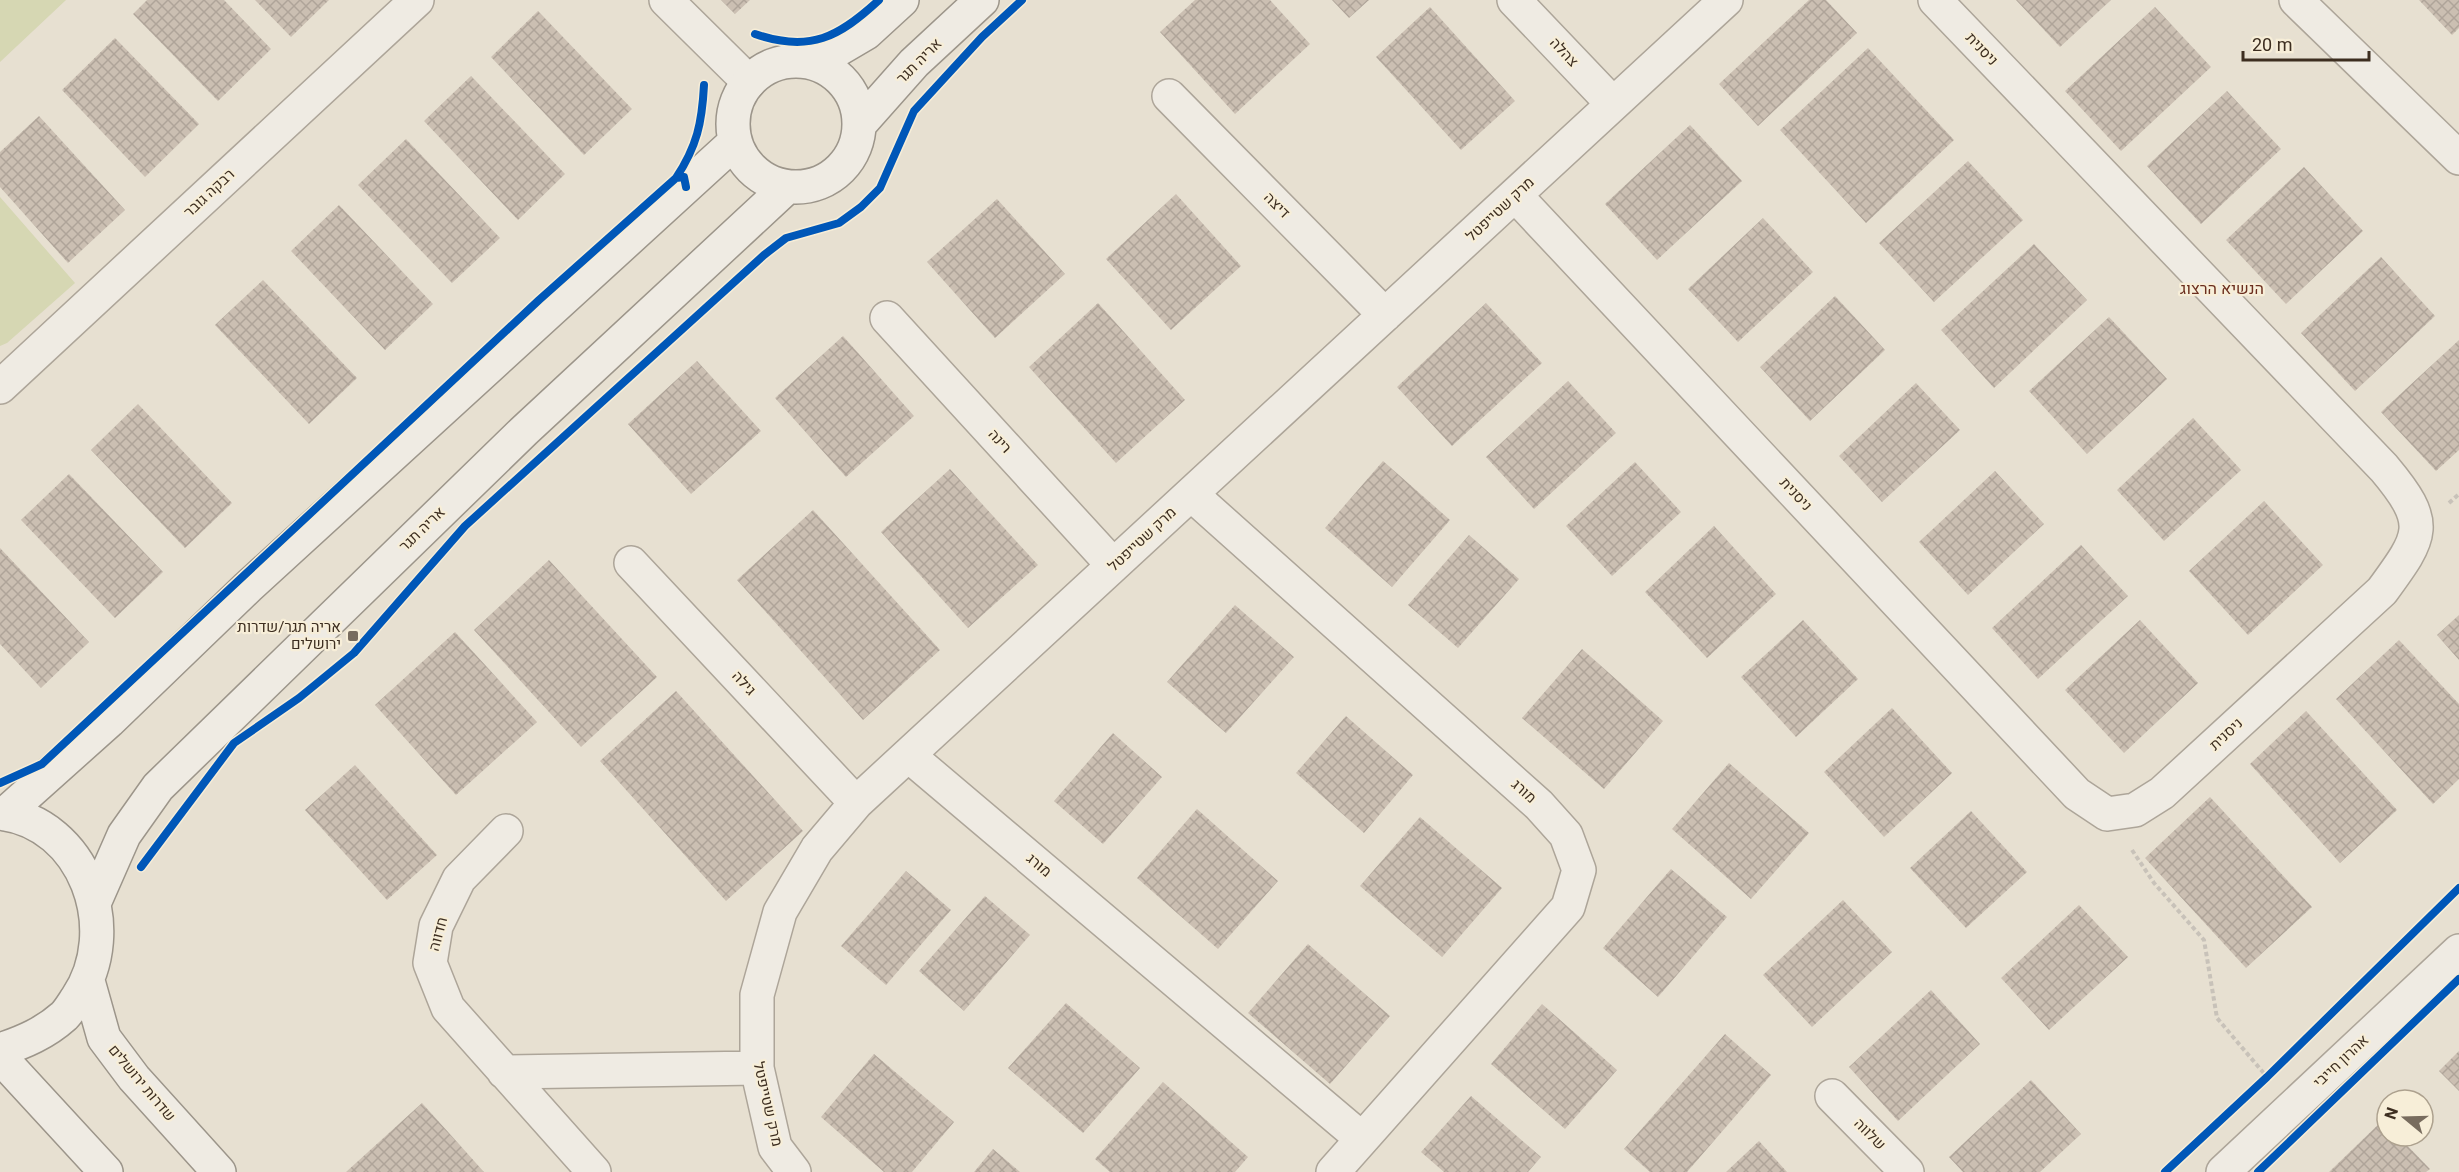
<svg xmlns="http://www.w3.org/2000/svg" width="2459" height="1172" font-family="Georgia,Heebo,serif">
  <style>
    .park { fill: #d6d7b3 }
    .building { fill: url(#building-cross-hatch) }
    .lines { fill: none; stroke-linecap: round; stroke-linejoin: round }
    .street-casing { stroke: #ada599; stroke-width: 36 }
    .secondary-casing { stroke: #9c958a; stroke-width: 36 }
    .path { stroke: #c8c2b9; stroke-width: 4; stroke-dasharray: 4.5 3; stroke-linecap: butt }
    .street { stroke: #efebe3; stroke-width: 33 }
    .secondary { stroke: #efebe3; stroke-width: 33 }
    .cycleway-casing { stroke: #f7eed8; stroke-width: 11 }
    .cycleway { stroke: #0057b8; stroke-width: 8 }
    .poi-dot { fill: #786c5e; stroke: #f7eed8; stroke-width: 2 }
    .labels { text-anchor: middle; stroke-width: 4.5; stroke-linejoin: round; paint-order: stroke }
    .street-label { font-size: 15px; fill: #3d2e20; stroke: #f7eed8 }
    .poi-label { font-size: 15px; fill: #3d2e20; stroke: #f7eed8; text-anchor: end }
    .neighbourhood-label { font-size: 16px; fill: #6b2e1e; stroke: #f7eed8 }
  </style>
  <defs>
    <pattern id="building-cross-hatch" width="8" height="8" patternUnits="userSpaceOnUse" patternTransform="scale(1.5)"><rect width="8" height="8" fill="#cbbfb2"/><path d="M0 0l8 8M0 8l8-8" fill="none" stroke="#afa499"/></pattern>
  </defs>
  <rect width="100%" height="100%" fill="#e7e0d1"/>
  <path class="park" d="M0,0H66L0,62Z
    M0,197L75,283L7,343L0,346Z"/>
  <path class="building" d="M147,0H224L271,49L218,101L133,14Z
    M255,0H329L291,37Z
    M721,0H750L735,14Z
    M1195,0H1270L1310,44L1235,114L1160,32Z
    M1332,0H1369L1349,18Z
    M1809,0H1826L1857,33L1758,126L1719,84Z
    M2016,0H2111L2060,47Z
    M2419,0H2459V28L2452,35Z
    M1430,7L1515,101L1461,150L1376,57Z
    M2155,7L2211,67L2121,151L2065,91Z
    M538,11L632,109L584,155L491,57Z
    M115,38L199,124L145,177L62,90Z
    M1868,48L1954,140L1866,223L1780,130Z
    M471,76L565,174L518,220L424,121Z
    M2227,91L2281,149L2201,224L2147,166Z
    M39,116L125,210L68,263L0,187V152Z
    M1690,125L1742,181L1657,260L1605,204Z
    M406,139L500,238L452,283L358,185Z
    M1968,161L2023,220L1934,302L1879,243Z
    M2304,167L2363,231L2286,304L2226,240Z
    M1176,194L1241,266L1171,330L1106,259Z
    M997,199L1065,274L995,338L927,262Z
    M339,205L433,304L385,350L291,251Z
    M1763,218L1813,272L1738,342L1688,289Z
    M2034,244L2087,300L1994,388L1941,330Z
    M2381,257L2435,316L2355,391L2301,333Z
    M263,280L357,378L309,424L215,325Z
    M1835,296L1885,350L1810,421L1760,367Z
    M1098,303L1185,400L1116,463L1029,367Z
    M1486,303L1542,363L1452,446L1397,387Z
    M2109,317L2167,379L2087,454L2029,391Z
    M843,336L914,416L846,477L775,398Z
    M2459,340V450L2436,471L2381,412Z
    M697,361L761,431L691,494L628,424Z
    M1568,381L1616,433L1534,509L1486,457Z
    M1916,383L1960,430L1882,502L1839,456Z
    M138,404L232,503L185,548L91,450Z
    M2193,418L2241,470L2164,541L2117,490Z
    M1383,461L1450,520L1392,587L1325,528Z
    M1635,462L1681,512L1612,576L1566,526Z
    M950,469L1038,565L968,628L881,532Z
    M1995,471L2044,524L1968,595L1919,542Z
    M69,474L163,572L115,618L21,520Z
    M2264,501L2323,565L2248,635L2189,571Z
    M813,510L940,650L863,720L737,580Z
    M1714,526L1776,594L1707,658L1645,592Z
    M1469,535L1519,579L1458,648L1408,605Z
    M2081,545L2128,596L2038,679L1992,628Z
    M0,548L89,642L41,688L0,644Z
    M549,560L657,677L581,747L474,630Z
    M1235,605L1294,657L1226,733L1167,682Z
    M2459,615V660L2437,635Z
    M1803,620L1858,679L1796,737L1741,677Z
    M2140,620L2198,683L2124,753L2065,690Z
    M455,632L537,722L456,795L375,705Z
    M2399,640L2459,704V779L2433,804L2336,699Z
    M1582,649L1663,721L1604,789L1522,718Z
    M676,691L803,831L726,901L600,761Z
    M1892,708L1952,773L1884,837L1824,772Z
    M2306,711L2397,810L2340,863L2250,764Z
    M1346,716L1413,775L1364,833L1296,773Z
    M1113,733L1162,777L1103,844L1054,801Z
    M1729,763L1809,833L1751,899L1672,829Z
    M355,765L437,855L387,900L305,810Z
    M2210,797L2312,907L2246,968L2145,858Z
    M1197,809L1278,881L1218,949L1137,878Z
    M1971,811L2027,872L1966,928L1910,868Z
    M1420,817L1502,888L1442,957L1360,886Z
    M1671,869L1727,917L1658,997L1603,948Z
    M906,871L951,910L886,985L841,946Z
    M985,896L1030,935L964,1011L919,971Z
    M1843,900L1892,952L1812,1027L1763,975Z
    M2079,905L2128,957L2049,1030L2001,978Z
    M1308,944L1390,1016L1330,1084L1248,1013Z
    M1931,990L1980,1044L1898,1121L1849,1067Z
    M1066,1003L1140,1068L1083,1133L1008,1068Z
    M1542,1004L1617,1070L1565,1129L1491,1064Z
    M1725,1034L1771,1075L1687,1172H1650L1624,1149Z
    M2459,1051V1091L2439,1071Z
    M874,1054L954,1122L912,1172H884L821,1117Z
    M2031,1080L2081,1134L2040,1172H1963L1949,1157Z
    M1163,1082L1248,1157L1235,1172H1110L1095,1159Z
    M1471,1096L1541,1157L1528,1172H1444L1421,1152Z
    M422,1103L484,1172H346Z
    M2383,1120L2387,1124V1136H2398L2430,1169L2426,1172H2329Z
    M1759,1141L1787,1172H1726Z
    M993,1149L1020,1172H974Z"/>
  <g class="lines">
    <defs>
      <path id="street" d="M666,0L749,82
        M1514,0L1613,104
        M2296,0L2459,158
        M1169,96L1385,315
        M1515,195L2077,794L2107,814L2135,810L2162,793L2382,591C2423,535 2431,524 2384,468L1935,0
        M887,318L1113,565
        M0,387L417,0
        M1191,494L1539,805L1566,835L1579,870L1568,907L1333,1172
        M631,563L856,803
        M908,755L1361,1138
        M506,831L459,879L436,926L430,963L448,1008L594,1172
        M504,1072L757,1068
        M1832,1096L1907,1172
        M794,1172L775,1147L757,1068V995L780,912L817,849L856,803L1726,0
        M2223,1172L2459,951"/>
      <path id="secondary" d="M733 124a63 63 0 1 1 126 0a63 63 0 1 1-126 0Z
        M815,63L866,33L902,0
        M859,125L914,63L982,0
        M0,813C85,823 123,930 77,998C73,1004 69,1011 64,1016C45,1033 24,1042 0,1050
        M5,814L109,721L248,587L735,142
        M95,901L124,835L158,787L524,431L787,187
        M88,981L104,1038L134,1078L219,1172
        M0,1057L106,1172"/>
    </defs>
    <use href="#street" class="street-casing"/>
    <use href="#secondary" class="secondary-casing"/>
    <path class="path" d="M2449,503L2459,494
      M2132,850L2154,883L2204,940L2217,1018L2267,1077"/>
    <use href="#street" class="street"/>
    <use href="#secondary" class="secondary"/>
    <defs>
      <path id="cycleway" d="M755,34C810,53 839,37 879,0
        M686,187L684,177L676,178C697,146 702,123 704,85
        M0,783L42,764L539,300L676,178
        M141,867L234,743L299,698L354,653L465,526L764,255L786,238L839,223L861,207L880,188L914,111L982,37L1022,0
        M2165,1172L2267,1077L2459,888
        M2258,1172L2459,979"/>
    </defs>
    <use href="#cycleway" class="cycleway-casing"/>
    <use href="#cycleway" class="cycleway"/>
  </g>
  <rect class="poi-dot" x="347" y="630" width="12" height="12" rx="3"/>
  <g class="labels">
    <g class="street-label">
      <text transform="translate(1982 49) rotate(46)" y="5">ניסנית</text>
      <text transform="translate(1564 52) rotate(47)" y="5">צהלה</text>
      <text transform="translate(919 61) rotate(-45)" y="5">אריה תגר</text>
      <text transform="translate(209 193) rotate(-43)" y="5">רבקה גובר</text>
      <text transform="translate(1277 205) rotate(45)" y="5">דיצה</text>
      <text transform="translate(1500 209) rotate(-43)" y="5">מרק שטייפטל</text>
      <text transform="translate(1000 441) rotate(48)" y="5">רינה</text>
      <text transform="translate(1796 494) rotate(47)" y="5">ניסנית</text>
      <text transform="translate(422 529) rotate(-44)" y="5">אריה תגר</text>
      <text transform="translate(1142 539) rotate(-43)" y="5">מרק שטייפטל</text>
      <text transform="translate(744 683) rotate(47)" y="5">גילה</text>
      <text transform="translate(2226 734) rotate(-43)" y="5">ניסנית</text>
      <text transform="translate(1524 791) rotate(42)" y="5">מורג</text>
      <text transform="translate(1039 865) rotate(40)" y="5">מורג</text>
      <text transform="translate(438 934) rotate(-75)" y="5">חדווה</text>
      <text transform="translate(2341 1061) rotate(-43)" y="5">אהרון חייבי</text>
      <text transform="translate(142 1083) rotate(50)" y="5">שדרות ירושלים</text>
      <text transform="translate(768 1104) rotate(77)" y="5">מרק שטייפטל</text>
      <text transform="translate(1870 1134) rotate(45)" y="5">שלווה</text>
    </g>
    <g class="poi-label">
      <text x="341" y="632">אריה תגר/שדרות<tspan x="341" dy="17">ירושלים</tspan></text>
    </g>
    <g class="neighbourhood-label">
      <text x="2222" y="294">הנשיא הרצוג</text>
    </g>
  </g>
  <g transform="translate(2405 1118) rotate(289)"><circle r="28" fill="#f7eed8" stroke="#ada18e" stroke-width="1.5"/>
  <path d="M0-4.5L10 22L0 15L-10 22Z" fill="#786c5e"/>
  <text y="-9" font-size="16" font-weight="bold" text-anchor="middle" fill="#3d2e20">N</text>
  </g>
  <path d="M2243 51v9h126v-9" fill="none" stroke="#3d2e20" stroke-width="3"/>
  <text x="2252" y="51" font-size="18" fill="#3d2e20" stroke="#f7eed8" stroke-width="4.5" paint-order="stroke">20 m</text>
</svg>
